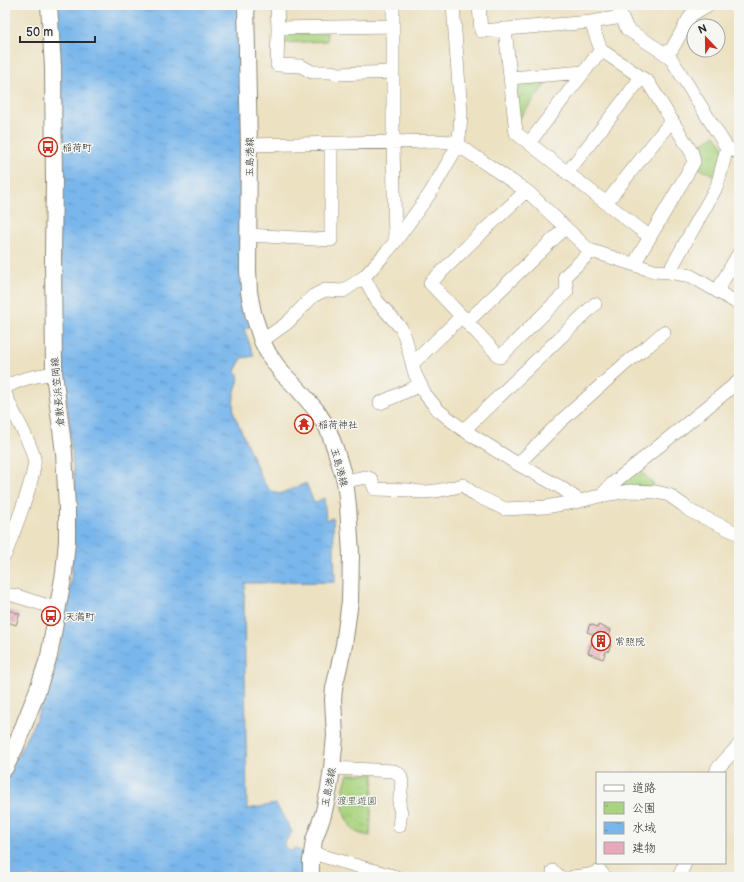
<svg xmlns="http://www.w3.org/2000/svg" width="744" height="882" font-family="'Balsamiq Sans','Klee One',sans-serif">
  <style>
    .park { fill: url(#park-tufts); stroke: #6a7f54 }
    .water { fill: url(#water-ripples); stroke: #52708b }
    .building { fill: url(#building-cross-hatch) }
    .lines { fill: none; stroke-linecap: round; stroke-linejoin: round }
    .minor-casing { stroke: #8c8676; stroke-width: 14 }
    .major-casing { stroke: #8c8676; stroke-width: 18 }
    .minor { stroke: #fff; stroke-width: 13 }
    .major { stroke: #fff; stroke-width: 16 }
    .labels { text-anchor: middle; stroke-width: 3; stroke-linejoin: round; paint-order: stroke }
    .poi-label { font-size: 10px; fill: #2b2b2b; stroke: #f6f6f2; text-anchor: start }
    .street-label { font-size: 10px; fill: #2b2b2b; stroke: #f6f6f2 }
    .park-label { font-size: 10px; fill: #4a5540; stroke: #f6f6f2 }
  </style>
  <defs>
    <pattern id="park-tufts" width="24" height="20" patternUnits="userSpaceOnUse"><rect width="24" height="20" fill="#a9d37e"/><path d="M3 7l-1-3M5 7V3M7 7l1-3M15 17l-1-3M17 17v-4M19 17l1-3" fill="none" stroke="#92b56d"/></pattern>
    <pattern id="water-ripples" width="26" height="14" patternUnits="userSpaceOnUse"><rect width="26" height="14" fill="#78b6eb"/><path d="M2 4q2-2 4 0t4 0M15 11q2-2 4 0t4 0" fill="none" stroke="#6394bf"/></pattern>
    <pattern id="building-cross-hatch" width="8" height="8" patternUnits="userSpaceOnUse"><rect width="8" height="8" fill="#e7a8bb"/><path d="M0 0l8 8M0 8l8-8" fill="none" stroke="#bb8998"/></pattern>
  </defs>
  <rect width="100%" height="100%" fill="#f6f6f2"/>
  <filter id="ink" filterUnits="userSpaceOnUse"><feTurbulence type="fractalNoise" baseFrequency=".025" numOctaves="2"/><feDisplacementMap in="SourceGraphic" scale="8" xChannelSelector="R" yChannelSelector="G"/><feConvolveMatrix kernelMatrix="1 2 1 2 8 2 1 2 1" color-interpolation-filters="sRGB"/></filter>
  <filter id="wash" filterUnits="userSpaceOnUse"><feTurbulence type="fractalNoise" baseFrequency=".012" numOctaves="4" result="noise"/><feDisplacementMap in="SourceGraphic" scale="16" xChannelSelector="R" yChannelSelector="G"/><feGaussianBlur stdDeviation="0.9" result="paint"/><feColorMatrix in="noise" values="0 0 0 0 0 0 0 0 0 0 0 0 0 0 0 0 0 1.4 0 .05"/><feComposite in="paint" operator="in"/></filter>
  <g filter="url(#wash)">
    <rect width="100%" height="100%" fill="#ece1c1"/>
    <path class="park" d="M327,32V41L282,43V33Z
      M551,77L518,120L514,84Z
      M715,135L725,149L717,177L696,167L695,148Z
      M639,468L654,485L651,487L616,486Z
      M348,774H374L372,798L370,836C366,835 360,834 356,832C353,830 351,827 350,825C339,810 342,790 348,774Z"/>
    <path class="water" d="M56,5H240L251,326L244,329L254,356L242,358L235,371C242,377 237,384 235,391C233,399 233,406 234,414L261,477L266,486L272,492L280,494L306,483L314,503L324,498L326,520L333,518L335,582L245,583L244,601L247,809L276,804L292,832L283,845L292,852L294,848L306,853L305,877H5V781L37,717L59,650L71,581L75,487L61,342Z"/>
    <g id="blocks">
      <path class="building" d="M8,610L20,614L16,625L5,621Z
        M590,624L598,627V625L611,630L609,636L611,638L608,644L611,645L608,652L606,651L603,659L588,653L595,635L587,632Z"/>
    </g>
  </g>
  <g filter="url(#ink)">
    <use href="#blocks" fill-opacity="0" stroke="#8c8676" stroke-width="1"/>
    <g class="lines">
      <defs>
        <path id="minor" d="M277,5L278,28L393,26
          M393,5V142L395,242
          M479,5L481,31L591,22L601,50L648,82L692,153L694,162L634,264
          M617,5L627,29L664,53L672,60L727,148L739,152
          M591,22L622,17
          M278,28L277,65L301,66L312,72H331L338,74L393,72
          M505,29L516,133L650,237
          M664,53L672,49L691,15L708,5
          M510,78L584,72
          M529,143L601,50
          M249,145L436,141L452,142L458,145L528,192L589,250L654,271L669,272L691,276L739,304
          M567,173L641,78
          M526,191L476,238L430,283L500,357L567,291L565,276L592,251
          M606,203L672,120
          M248,235L331,240V143
          M669,272L717,186L727,148
          M364,277L377,301L401,328L405,337L415,374L425,394L438,410L462,429L516,463L560,487L580,501
          M717,291L739,253
          M467,322L565,228
          M262,341L287,323L296,314L313,296L325,290L343,291L364,277L384,255L395,242L431,192L458,145L460,129L461,113L453,5
          M412,364L462,316
          M5,388C19,378 37,376 54,373
          M5,393C13,415 28,435 34,458C38,472 11,538 5,555
          M380,403L420,385
          M464,430L595,304
          M518,464L562,420L625,364L648,346L664,332
          M345,481L366,477L371,479L375,489L409,490C425,495 448,489 463,485L475,495L505,509L545,507L580,501L603,495L630,491L656,492L669,495L683,505L690,511L739,534
          M601,496L612,484L705,409L739,381
          M5,595H13L58,609
          M332,768L394,771L400,775L402,782L399,806L401,812L399,826
          M716,773L717,769L739,745
          M312,853L396,877
          M553,871L560,877
          M573,877L589,875L600,871L605,877
          M679,877L685,863"/>
        <path id="major" d="M246,5L249,145L248,269L249,292L253,313L262,341L269,355L282,373L298,389L316,410L327,427L335,448L345,481L348,506L351,554L350,601L344,645L334,688L333,700L335,736L332,768L329,789L323,815L314,840L311,861V877
          M5,768L15,748L38,689L49,656L64,573L67,541V508L64,453L54,373L53,253L54,181L53,67L49,5"/>
      </defs>
      <use href="#minor" class="minor-casing"/>
      <use href="#major" class="major-casing"/>
      <use href="#minor" class="minor"/>
      <use href="#major" class="major"/>
    </g>
  </g>
  <defs>
    <symbol id="bus-ring" viewBox="-11 -11 22 22"><circle r="9.5" fill="#f6f6f2" stroke="#c8321e" stroke-width="1.5"/><path d="M-5-6H5V4H4V6H2V4H-2V6H-4V4H-5ZM-3.5-4V0h7V-4ZM-3.5 1.2v1.5H-2V1.2ZM2 1.2v1.5H3.5V1.2Z" fill="#c8321e"/></symbol>
    <symbol id="temple-ring" viewBox="-11 -11 22 22"><circle r="9.5" fill="#f6f6f2" stroke="#c8321e" stroke-width="1.5"/><path d="M0-6L5-2H3V0L6.5 2.5H4V6H1.5V3h-3V6H-4V2.5H-6.5L-3 0V-2H-5Z" fill="#c8321e"/></symbol>
    <symbol id="building-ring" viewBox="-11 -11 22 22"><circle r="9.5" fill="#f6f6f2" stroke="#c8321e" stroke-width="1.5"/><path d="M-4-6H4V6H1V3H-1V6H-4ZM-2.5-4.3h1.7v1.8h-1.7ZM.8-4.3h1.7v1.8H.8ZM-2.5-1h1.7V.8h-1.7ZM.8-1h1.7V.8H.8Z" fill="#c8321e"/></symbol>
  </defs>
  <g fill-rule="evenodd">
    <use href="#bus-ring" x="37" y="136" width="22" height="22"/>
    <use href="#temple-ring" x="293" y="413" width="22" height="22"/>
    <use href="#bus-ring" x="40" y="605" width="22" height="22"/>
    <use href="#building-ring" x="590" y="630" width="22" height="22"/>
  </g>
  <g class="labels">
    <g class="poi-label">
      <text x="62" y="151">稲荷町</text>
      <text x="318" y="428">稲荷神社</text>
      <text x="65" y="620">天満町</text>
      <text x="615" y="645">常照院</text>
    </g>
    <g class="street-label">
      <text transform="translate(249 157) rotate(-90)" y="4">玉島港線</text>
      <text transform="translate(57 392) rotate(-95)" y="4">倉敷長浜笠岡線</text>
      <text transform="translate(340 467) rotate(75)" y="4">玉島港線</text>
      <text transform="translate(328 787) rotate(-79)" y="4">玉島港線</text>
    </g>
    <g class="park-label">
      <text x="357" y="804">渡里遊園</text>
    </g>
  </g>
  <rect width="744" height="882" fill="none" stroke="#f6f6f2" stroke-width="20"/>
  <rect x="596" y="772" width="130" height="92" fill="#f6f6f2" stroke="#a5a5a2"/>
  <rect x="604" y="785" width="20" height="6" fill="#ffffff" stroke="#a5a5a2"/>
  <text x="632" y="792" font-size="12" fill="#2b2b2b">道路</text>
  <rect x="604" y="802" width="20" height="12" fill="url(#park-tufts)" stroke="#a5a5a2"/>
  <text x="632" y="812" font-size="12" fill="#2b2b2b">公園</text>
  <rect x="604" y="822" width="20" height="12" fill="url(#water-ripples)" stroke="#a5a5a2"/>
  <text x="632" y="832" font-size="12" fill="#2b2b2b">水域</text>
  <rect x="604" y="842" width="20" height="12" fill="#e7a8bb" stroke="#a5a5a2"/>
  <text x="632" y="852" font-size="12" fill="#2b2b2b">建物</text>
  <g transform="translate(706 38) rotate(338)"><circle r="19" fill="#f6f6f2" stroke="#a5a5a2"/>
  <path d="M0-3L7 15L0 10L-7 15Z" fill="#c8321e"/>
  <text y="-6" font-size="11" font-weight="bold" text-anchor="middle" fill="#2b2b2b">N</text>
  </g>
  <path d="M20 36v6h75v-6" fill="none" stroke="#2b2b2b" stroke-width="2"/>
  <text x="26" y="36" font-size="12" fill="#2b2b2b" stroke="#f6f6f2" stroke-width="3" paint-order="stroke">50 m</text>
</svg>
